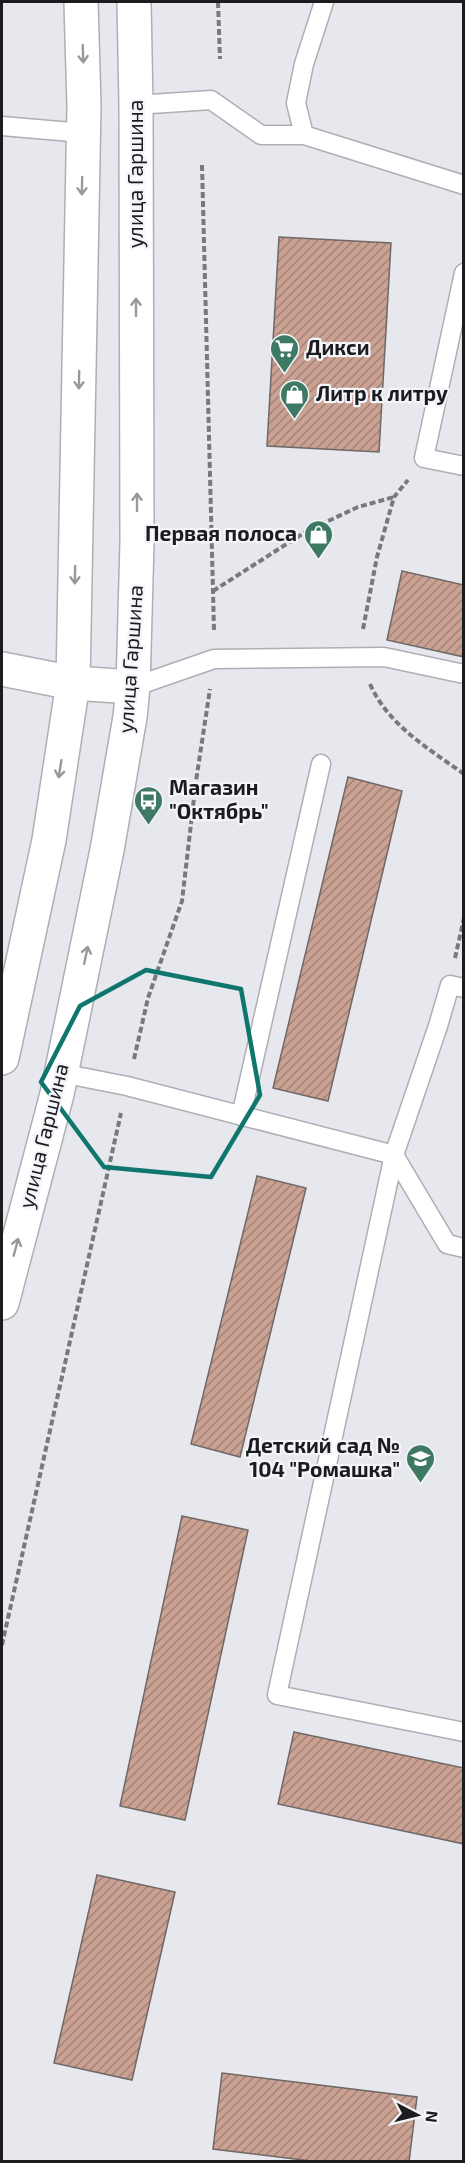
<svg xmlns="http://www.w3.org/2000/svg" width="465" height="2163" font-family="'Exo 2',sans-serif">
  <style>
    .building { fill: url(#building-hatch); stroke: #6f6866; stroke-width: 1.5 }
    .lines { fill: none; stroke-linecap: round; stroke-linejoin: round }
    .lane-casing { stroke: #adafb5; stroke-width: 21 }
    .secondary-casing { stroke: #adafb5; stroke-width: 36 }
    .primary-casing { stroke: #adafb5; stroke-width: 36 }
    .path { stroke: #78797e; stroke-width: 4; stroke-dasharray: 6 3; stroke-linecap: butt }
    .lane { stroke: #fff; stroke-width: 18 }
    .secondary { stroke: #fff; stroke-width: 33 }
    .primary { stroke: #fff; stroke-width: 33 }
    .oneway { stroke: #99999a }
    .marked { fill: none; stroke: #0f766e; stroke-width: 4.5; stroke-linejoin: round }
    .labels { text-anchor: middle; stroke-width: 4.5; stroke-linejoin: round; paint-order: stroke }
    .street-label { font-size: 21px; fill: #1c1c1f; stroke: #f3f5fb }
    .poi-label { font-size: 21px; font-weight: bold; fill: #1c1c1f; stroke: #f3f5fb; text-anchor: start }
  </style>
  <defs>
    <pattern id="building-hatch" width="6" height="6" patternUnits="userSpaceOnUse" patternTransform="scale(1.5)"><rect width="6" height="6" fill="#caa192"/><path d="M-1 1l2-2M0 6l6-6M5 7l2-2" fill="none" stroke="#a38277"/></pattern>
  </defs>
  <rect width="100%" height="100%" fill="#e6e8ee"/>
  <path class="building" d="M279,237L391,243L379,452L267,446Z
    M402,571L464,585V657L387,640Z
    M348,777L402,791L328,1101L273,1088Z
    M257,1176L306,1188L240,1457L191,1444Z
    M182,1516L248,1530L185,1820L120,1806Z
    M294,1732L464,1768V1844L278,1804Z
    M97,1875L175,1892L132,2080L54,2063Z
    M222,2073L417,2097L409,2162H319L213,2149Z"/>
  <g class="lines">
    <defs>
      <path id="lane" d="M136,105L211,100L261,135H304L464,185
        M2,126L83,133
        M304,135L296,103L304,64L324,2
        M464,273L424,458L464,466
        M133,687L214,659L384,657L464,674
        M464,988L450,985L438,1026L394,1155L277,1695L464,1732
        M61,1073L127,1086L394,1155L447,1244L464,1248
        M241,1116L321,764"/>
      <path id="secondary" d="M2,669L73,683L133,687"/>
      <path id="primary" d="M2,1058L49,840L73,683L84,106L81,2
        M2,1303L57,1094L107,850L130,717L133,687L137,542L136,105L134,2"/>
    </defs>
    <use href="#lane" class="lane-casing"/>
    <use href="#secondary" class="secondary-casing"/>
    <use href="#primary" class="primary-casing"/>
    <path class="path" d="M218,2L220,59
      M202,165L214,630
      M213,591L307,531L358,507L394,497
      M363,629L377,557L394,497L408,480
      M370,684C388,725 429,749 464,774
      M455,958L464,918
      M134,1059L148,998L182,901L196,781L210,689
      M2,1645L121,1113"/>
    <use href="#lane" class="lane"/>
    <use href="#secondary" class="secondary"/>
    <use href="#primary" class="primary"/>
  </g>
  <defs><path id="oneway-shaft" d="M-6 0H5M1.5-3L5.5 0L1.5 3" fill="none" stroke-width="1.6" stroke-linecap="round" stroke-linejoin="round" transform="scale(1.5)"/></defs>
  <g class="oneway">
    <use href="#oneway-shaft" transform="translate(83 54) rotate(88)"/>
    <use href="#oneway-shaft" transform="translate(82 186) rotate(91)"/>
    <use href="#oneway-shaft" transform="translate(136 307) rotate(-90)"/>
    <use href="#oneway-shaft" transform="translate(79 380) rotate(91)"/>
    <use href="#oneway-shaft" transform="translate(137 502) rotate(-90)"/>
    <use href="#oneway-shaft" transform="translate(75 575) rotate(91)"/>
    <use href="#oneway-shaft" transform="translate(60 769) rotate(99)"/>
    <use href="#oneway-shaft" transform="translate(86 955) rotate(-78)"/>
    <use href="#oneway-shaft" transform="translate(16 1247) rotate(-75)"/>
  </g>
  <path class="marked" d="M146,970L241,989L260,1095L211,1177L104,1167L41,1082L80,1006Z"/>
  <defs>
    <symbol id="supermarket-pin" viewBox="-11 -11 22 30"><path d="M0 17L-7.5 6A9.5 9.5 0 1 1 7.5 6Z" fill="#3d7963" stroke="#f3f5fb"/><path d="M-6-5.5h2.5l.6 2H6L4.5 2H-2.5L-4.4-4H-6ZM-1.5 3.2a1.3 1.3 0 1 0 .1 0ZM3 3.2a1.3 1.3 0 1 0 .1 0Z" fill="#fff"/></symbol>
    <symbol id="shop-pin" viewBox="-11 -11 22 30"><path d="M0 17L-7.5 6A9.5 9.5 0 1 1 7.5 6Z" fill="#3d7963" stroke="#f3f5fb"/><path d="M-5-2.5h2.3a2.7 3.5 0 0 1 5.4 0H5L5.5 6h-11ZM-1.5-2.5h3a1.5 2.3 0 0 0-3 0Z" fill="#fff"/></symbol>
    <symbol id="bus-pin" viewBox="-11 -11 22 30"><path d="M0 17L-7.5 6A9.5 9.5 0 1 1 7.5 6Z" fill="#3d7963" stroke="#f3f5fb"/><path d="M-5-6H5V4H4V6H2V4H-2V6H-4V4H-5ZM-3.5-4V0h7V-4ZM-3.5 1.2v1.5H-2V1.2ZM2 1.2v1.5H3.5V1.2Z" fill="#fff"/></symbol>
    <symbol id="school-pin" viewBox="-11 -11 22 30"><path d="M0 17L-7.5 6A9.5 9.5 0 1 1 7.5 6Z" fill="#3d7963" stroke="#f3f5fb"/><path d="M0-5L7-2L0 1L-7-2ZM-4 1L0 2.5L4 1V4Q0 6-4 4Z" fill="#fff"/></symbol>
  </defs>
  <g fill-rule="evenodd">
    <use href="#supermarket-pin" x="268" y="332" width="33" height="45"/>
    <use href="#shop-pin" x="278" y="378" width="33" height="45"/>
    <use href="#shop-pin" x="302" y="518" width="33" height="45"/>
    <use href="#bus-pin" x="132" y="784" width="33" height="45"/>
    <use href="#school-pin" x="404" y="1442" width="33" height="45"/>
  </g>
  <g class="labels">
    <g class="street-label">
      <text transform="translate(136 174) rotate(-90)" y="7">улица Гаршина</text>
      <text transform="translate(131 659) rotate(-86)" y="7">улица Гаршина</text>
      <text transform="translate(44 1136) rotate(-76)" y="7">улица Гаршина</text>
    </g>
    <g class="poi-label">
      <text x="306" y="355">Дикси</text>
      <text x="316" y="401">Литр к литру</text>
      <text x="297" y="541" text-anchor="end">Первая полоса</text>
      <text x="169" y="795">Магазин<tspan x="169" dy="24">"Октябрь"</tspan></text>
      <text x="400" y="1453" text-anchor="end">Детский сад №<tspan x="400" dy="24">104 "Ромашка"</tspan></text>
    </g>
  </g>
  <rect width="465" height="2163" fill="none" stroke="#1c1c1f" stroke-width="6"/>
  <g transform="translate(417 2115) rotate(97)" stroke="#f3f5fb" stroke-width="4.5" paint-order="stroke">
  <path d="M0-4.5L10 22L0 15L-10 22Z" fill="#1c1c1f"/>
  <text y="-9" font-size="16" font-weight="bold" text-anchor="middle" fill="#1c1c1f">N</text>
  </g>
</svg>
